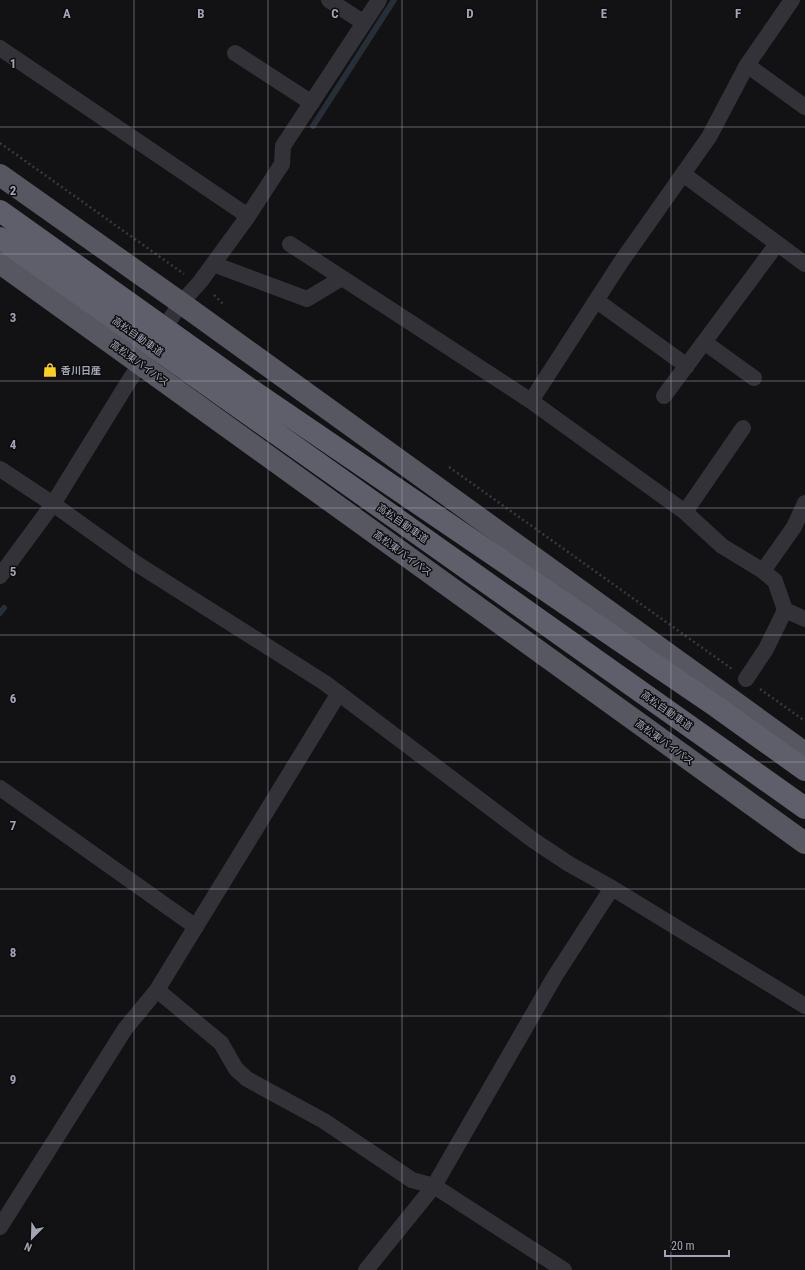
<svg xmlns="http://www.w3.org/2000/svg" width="805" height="1270" font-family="'Roboto Condensed','Noto Sans JP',sans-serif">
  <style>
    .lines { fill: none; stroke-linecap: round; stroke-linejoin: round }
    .stream { stroke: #272e37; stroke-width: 6 }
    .path { stroke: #38393f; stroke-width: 2.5; stroke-dasharray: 2 3; stroke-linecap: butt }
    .minor { stroke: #323238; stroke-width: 16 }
    .trunk { stroke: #565760; stroke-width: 22 }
    .motorway-bridge { stroke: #5e5f6a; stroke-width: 22 }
    .grid { fill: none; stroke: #a2a5b5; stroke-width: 1; stroke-opacity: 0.55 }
    .labels { text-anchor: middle; stroke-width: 3; stroke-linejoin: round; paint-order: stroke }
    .street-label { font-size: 10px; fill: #a2a5b5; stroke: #0d0c0e }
    .poi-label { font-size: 10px; font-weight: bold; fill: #a2a5b5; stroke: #0d0c0e; text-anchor: start }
    .grid-label { font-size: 13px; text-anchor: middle; font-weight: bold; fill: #a2a5b5; stroke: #0d0c0e; stroke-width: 3; stroke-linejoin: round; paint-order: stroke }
  </style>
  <rect width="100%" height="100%" fill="#121113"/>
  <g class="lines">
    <path class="stream" d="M313,126L394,0
      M0,613L4,608"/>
    <path class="path" d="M0,143L184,274
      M214,295L224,305
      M449,467L732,669
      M760,689L805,721"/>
    <path class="minor" d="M329,0L364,23
      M0,48L248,216
      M235,53L312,103
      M747,65L805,107
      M683,174L805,264
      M290,244L531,401
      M213,264L307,299L342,278
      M597,301L687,366
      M704,342L754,378
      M664,396L777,244
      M0,469L53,504L137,564L325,683L533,840L569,864L612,888L805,1006
      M685,512L743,428
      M763,571L794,527L805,503
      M0,576L53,504L129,381L181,303L200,282L246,219L282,164L283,146L379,0
      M785,610L805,619
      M746,679L766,649L785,610L775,581L763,571L722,546L685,512L531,401L621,262L709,137L747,65L792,0
      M0,788L196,927
      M157,990L221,1043L236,1069L247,1079L324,1121L412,1180L434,1186L564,1270
      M0,1227L125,1029L157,990L339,693
      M366,1270L434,1186L555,976L612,888"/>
    <path class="trunk" d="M0,175L181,303L805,753
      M0,263L805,843"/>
    <path class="motorway-bridge" d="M0,211L247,387L717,707L805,770
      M0,238L805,808"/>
  </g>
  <path class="grid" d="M134,0V1270M268,0V1270M402,0V1270M537,0V1270M671,0V1270M0,127H805M0,254H805M0,381H805M0,508H805M0,635H805M0,762H805M0,889H805M0,1016H805M0,1143H805"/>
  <defs>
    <symbol id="shop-bare" viewBox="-9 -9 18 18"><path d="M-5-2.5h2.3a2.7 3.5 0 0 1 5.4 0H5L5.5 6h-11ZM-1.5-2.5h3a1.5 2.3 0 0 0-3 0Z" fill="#fdd01f" stroke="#0d0c0e" stroke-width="2.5" paint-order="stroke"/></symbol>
  </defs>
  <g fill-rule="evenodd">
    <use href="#shop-bare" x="40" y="360" width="20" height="20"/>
  </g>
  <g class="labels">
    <g class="street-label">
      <text transform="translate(138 336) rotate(35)" y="4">高松自動車道</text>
      <text transform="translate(140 363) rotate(36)" y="4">高松東バイパス</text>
      <text transform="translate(403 523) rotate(35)" y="4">高松自動車道</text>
      <text transform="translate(403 553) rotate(36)" y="4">高松東バイパス</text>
      <text transform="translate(667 710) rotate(35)" y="4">高松自動車道</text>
      <text transform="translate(665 742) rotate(36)" y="4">高松東バイパス</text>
    </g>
    <g class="poi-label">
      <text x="61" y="374">香川日産</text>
    </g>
  </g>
  <g class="grid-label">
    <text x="67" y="18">A</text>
    <text x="201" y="18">B</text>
    <text x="335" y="18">C</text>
    <text x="470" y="18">D</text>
    <text x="604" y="18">E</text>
    <text x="738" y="18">F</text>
    <text x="13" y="68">1</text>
    <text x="13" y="195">2</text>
    <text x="13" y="322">3</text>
    <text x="13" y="449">4</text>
    <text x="13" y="576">5</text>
    <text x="13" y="703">6</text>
    <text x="13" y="830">7</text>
    <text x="13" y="957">8</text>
    <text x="13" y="1084">9</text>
  </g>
  <g transform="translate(32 1238) rotate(203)" stroke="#0d0c0e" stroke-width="3" paint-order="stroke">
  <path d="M0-3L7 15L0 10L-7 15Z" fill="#a2a5b5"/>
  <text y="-6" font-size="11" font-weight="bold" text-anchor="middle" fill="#a2a5b5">N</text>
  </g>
  <path d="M665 1250v6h64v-6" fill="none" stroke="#a2a5b5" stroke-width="2"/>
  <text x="671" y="1250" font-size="12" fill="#a2a5b5" stroke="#0d0c0e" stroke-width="3" paint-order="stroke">20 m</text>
</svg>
